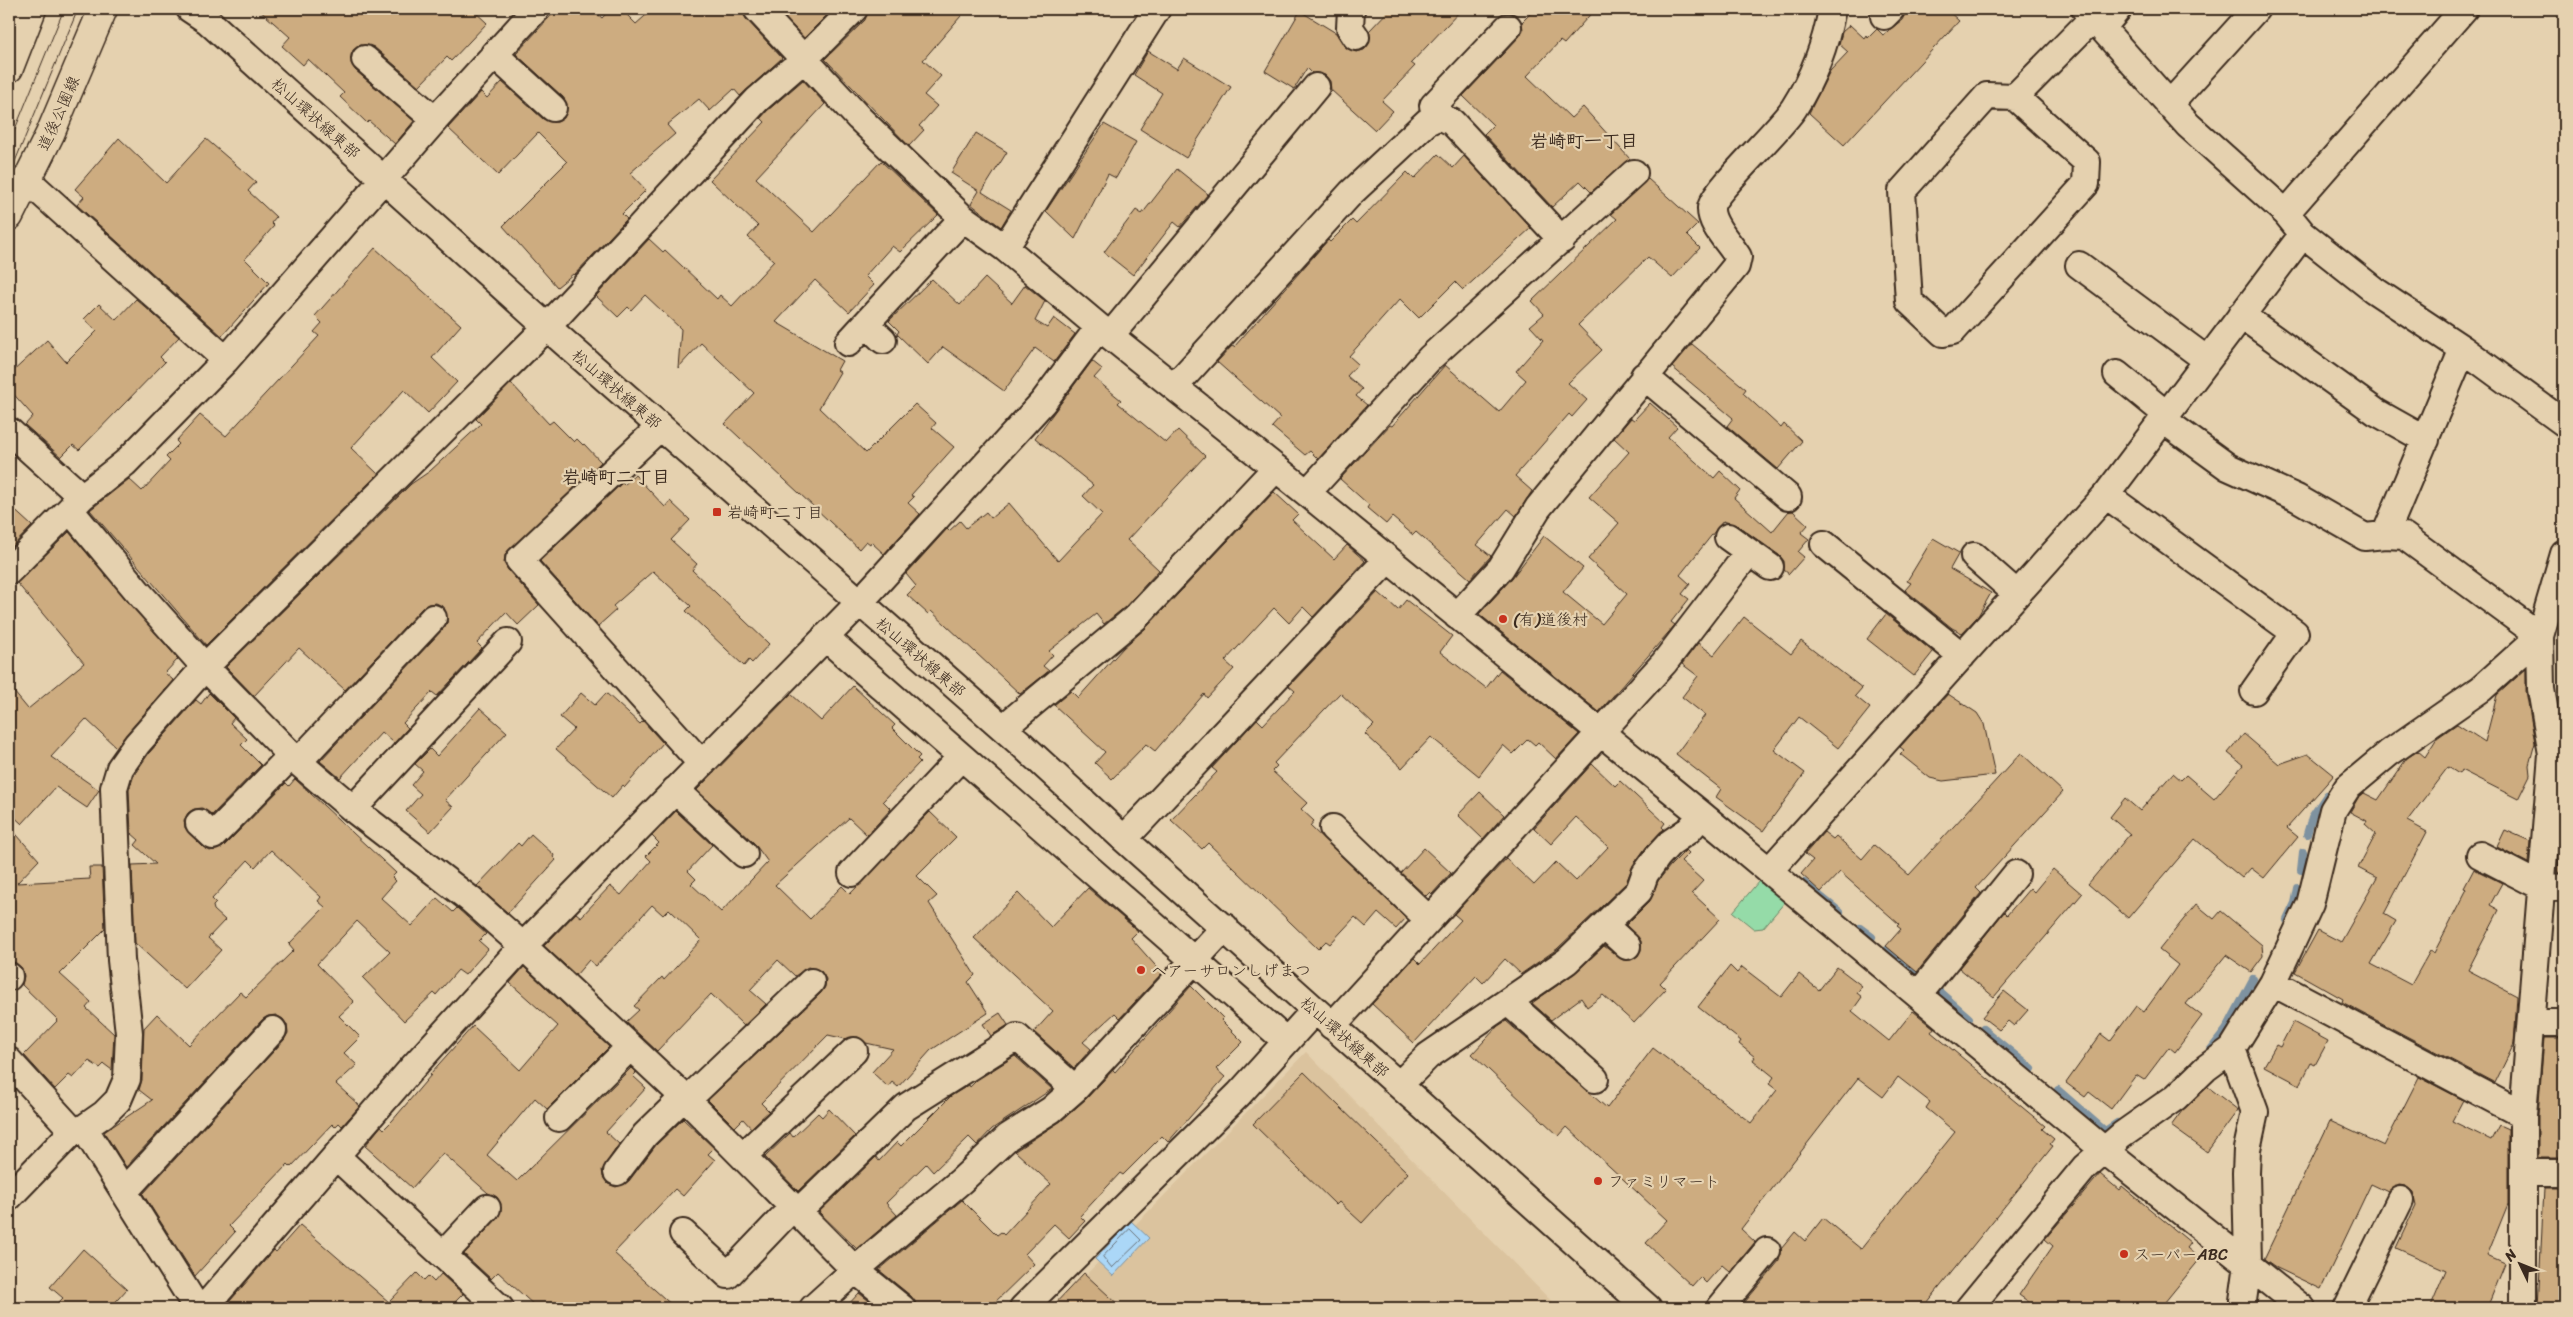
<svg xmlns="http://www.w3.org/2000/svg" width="2573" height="1317" font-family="Sriracha,'Klee One',sans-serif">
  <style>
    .built { fill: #dbc39e }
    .green { fill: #95dba8; stroke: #688263 }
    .water { fill: #abd7f7; stroke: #7e92a0 }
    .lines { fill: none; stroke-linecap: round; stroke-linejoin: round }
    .shore { stroke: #686f75; stroke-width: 1 }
    .stream { stroke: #7e92a0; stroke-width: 8 }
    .building { fill: #cdac80; stroke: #3b2a1e }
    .minor-casing { stroke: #3b2a1e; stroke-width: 30 }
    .major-casing { stroke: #3b2a1e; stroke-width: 31 }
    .minor { stroke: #e5d1af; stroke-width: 26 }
    .major { stroke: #e5d1af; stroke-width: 28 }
    .tram { stroke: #3b2a1e; stroke-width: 1 }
    .poi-dot { fill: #c8321e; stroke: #e5d1af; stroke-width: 2 }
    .labels { text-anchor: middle; stroke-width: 4.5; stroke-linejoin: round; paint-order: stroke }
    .street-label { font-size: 16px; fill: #3b2a1e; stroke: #e5d1af }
    .poi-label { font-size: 16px; fill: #3b2a1e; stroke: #e5d1af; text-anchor: start }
    .neighbourhood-label { font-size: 18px; font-weight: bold; fill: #3b2a1e; stroke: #e5d1af }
  </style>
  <rect width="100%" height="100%" fill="#e5d1af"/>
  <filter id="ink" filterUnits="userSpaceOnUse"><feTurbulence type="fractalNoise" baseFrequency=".02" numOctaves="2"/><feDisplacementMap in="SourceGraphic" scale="10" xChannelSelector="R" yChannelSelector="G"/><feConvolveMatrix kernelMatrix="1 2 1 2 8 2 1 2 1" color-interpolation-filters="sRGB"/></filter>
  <g filter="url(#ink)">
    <path class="built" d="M1306,1052L1558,1308H1053Z"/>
    <path class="green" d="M1759,881L1785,902L1763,928L1754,929L1733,912Z"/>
    <path class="water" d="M1131,1221L1149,1238L1113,1276L1095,1259Z"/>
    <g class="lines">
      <path class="shore" d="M1130,1229L1141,1240L1112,1268L1103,1257Z"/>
      <path class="stream" d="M2307,834L2312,817L2327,795
        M2301,870L2303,852
        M1804,883L1840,912
        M1613,898L1630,880
        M2287,920L2295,903L2298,888
        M1860,928L1872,937
        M1887,950L1915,973
        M1935,988L1969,1018
        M1983,1029L2032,1069
        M2209,1052L2226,1030L2253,979
        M2058,1090L2105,1131L2117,1123"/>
    </g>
    <path class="building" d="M258,9H472L487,23L451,61L447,57L419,86L374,47L361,45L353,50L351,63L355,70L414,121L395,144L369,121L367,123L340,97L344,93L308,59L303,65L282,46L290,37Z
      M557,9H592L602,18L611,9H621L636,24L653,9H742L746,19L782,58L740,96L734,89L710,111L699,99L667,125L675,134L630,173L646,190L622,214L627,219L574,275L573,274L557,287L503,226L567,162L538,133L498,175L448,128L481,92L487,98L502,82L543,119L557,122L564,118L567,104L563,97L516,54Z
      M777,9H833L804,38Z
      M869,9H967L923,60L941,76L924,95L937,106L919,126L924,130L909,146L825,59L865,20Z
      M1390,9H1462L1411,63L1415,66L1382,101L1393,111L1375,130L1331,90L1330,81L1325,75L1312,73L1307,68L1294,89L1265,71L1300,11L1336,33L1344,46L1356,52L1364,50L1369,44V31Z
      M1535,9H1595L1564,44L1560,41L1527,76L1571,118L1583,107L1630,159L1591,192L1580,181L1552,207L1484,134L1493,125L1463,96L1519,37L1523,30L1522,22Z
      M1908,9H1946L1959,21L1844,145L1809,113L1830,71L1848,52L1839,44L1842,32L1850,25L1864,38L1866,35L1868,38L1877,29L1883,35L1902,20Z
      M1148,51L1177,69L1184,58L1231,87L1186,158L1140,129L1162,93L1134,75Z
      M803,80L825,104L756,178L814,232L881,161L938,215L900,252L892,246L865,276L874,285L849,312L815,280L776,322L842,361L837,370L840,372L819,408L866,453L915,404L936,423L932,428L954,447L911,495L914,497L908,503L920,514L884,554L871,542L870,544L866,541L859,549L725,424L754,393L701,343L678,368L681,329L645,295L631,310L628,307L618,317L596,296L649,239L663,252L665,250L717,299L720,295L732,306L774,261L748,237L758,226L710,180L765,122L761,118L767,111Z
      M1104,124L1136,142L1116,178L1108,174L1075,239L1046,211Z
      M976,133L1007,152L982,192L1011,210L1001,227L971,204L979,191L951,173Z
      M119,138L166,183L206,139L256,182L248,191L276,217L271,223L274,226L245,259L269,283L222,336L77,205L84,197L75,189Z
      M1438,154L1453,168L1464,156L1531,228L1463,290L1455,282L1419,318L1400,299L1349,356L1358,364L1347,376L1362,389L1356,396L1367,405L1318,459L1310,451L1305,455L1272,427L1280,418L1217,362L1232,346L1234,347L1328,240L1330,242L1352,220L1356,224L1407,172L1414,179Z
      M1177,169L1208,194L1180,227L1174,222L1133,275L1104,252L1136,210L1142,214Z
      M1648,179L1698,224L1687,235L1700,248L1672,278L1648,257L1578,325L1602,350L1568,383L1587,400L1572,417L1569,414L1515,476L1532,491L1516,516L1508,509L1477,545L1491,556L1470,579L1416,532L1413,535L1392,517L1386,524L1367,508L1369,505L1340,479L1390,425L1392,426L1445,365L1499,412L1526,380L1516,371L1543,340L1530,326L1544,314L1532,301L1617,219L1611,214Z
      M375,248L461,325L432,358L457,382L428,413L404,390L351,448L378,474L206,645L90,510L129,479L142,491L170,461L166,457L179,444L176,441L200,415L226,436L319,336L314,332L322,323L315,316Z
      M985,278L1012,303L1025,285L1045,301L1035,321L1047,328L1054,318L1075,334L1054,362L1035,348L1004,391L943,347L928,364L897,334L899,331L889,321L932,279L960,305Z
      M136,299L179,337L160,357L165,362L79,450L73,445L61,457L25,425L33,416L9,389V375L47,340L66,362L97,331L84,319L99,304L116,320Z
      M1692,344L1746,389L1743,393L1781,428L1784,424L1802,441L1778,469L1727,426L1733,418L1672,367Z
      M1092,361L1102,369L1094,378L1121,400L1118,403L1166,443L1178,430L1205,456L1127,540L1159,570L1125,607L1104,624L1096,614L1049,651L1053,655L1043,666L1049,671L1020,694L931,611L928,614L907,595L916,586L906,574L947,529L949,531L960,521L966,528L986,512L991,518L1009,503L1058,561L1102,514L1083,496L1093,485L1035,438Z
      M511,383L549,424L553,421L574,442L577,439L583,445L584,444L601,462L505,555L504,563L508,570L539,605L518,625L506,612L477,643L482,648L437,696L432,692L403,723L408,728L394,743L382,732L340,778L320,761L444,628L448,621L444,607L436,603L428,604L422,608L345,690L299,648L254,696L226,667L411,484L430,471L481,424L476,419Z
      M1650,403L1677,427L1668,437L1714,478L1720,471L1740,490L1734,498L1772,532L1789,511H1793L1808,525L1801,533L1809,539L1798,552L1804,557L1789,574L1784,570V561L1779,555L1737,525L1723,521L1680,575L1690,584L1682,594L1689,599L1671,622L1675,625L1599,712L1479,614L1512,578L1544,536L1583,568L1563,592L1602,624L1627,594L1588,559L1619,523L1589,497L1629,452L1614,438L1631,418L1634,420Z
      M635,475L665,507L670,501L690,520L671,540L697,564L692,570L769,644L752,663L749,660L744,666L686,611L691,606L653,571L613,606L616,610L598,626L540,561L622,483L624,485Z
      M1274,492L1298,514L1292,520L1334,559L1347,545L1365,561L1313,617L1303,607L1289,623L1274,608L1225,661L1234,669L1207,698L1204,694L1155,751L1146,744L1112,779L1095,763L1105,752L1054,705L1071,691L1078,698L1123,648L1146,628Z
      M9,505L32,526L9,550Z
      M69,532L178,659L165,673L173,680L116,747L86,719L51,757L99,790L87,808L56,787L22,824L9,812V686L28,709L84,663L17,583Z
      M1933,538L1959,553L1950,569L1991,593L1978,616L1962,633L1952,628L1905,590L1911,583L1907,581Z
      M1378,592L1398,610L1406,600L1452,636L1440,652L1486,688L1500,670L1579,734L1556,759L1538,742L1535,745L1528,739L1513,754L1503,745L1479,776L1431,737L1402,768L1365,734L1374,725L1340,693L1274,763L1277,766L1272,771L1307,803L1301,809L1314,821L1310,826L1406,918L1396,929L1378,913L1366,927L1355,917L1330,944L1326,941L1318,949L1208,843L1202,849L1171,820L1217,772L1212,768L1257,719L1263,725L1295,691L1289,686Z
      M1886,614L1933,652L1914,676L1867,639Z
      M1744,617L1791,654L1801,641L1862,688L1855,696L1870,708L1838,748L1799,717L1774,750L1805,773L1763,831L1716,797L1721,789L1676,754L1705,715L1682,697L1698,676L1682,664L1698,643L1714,655Z
      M2526,669V691L2535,743L2529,765L2530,775L2518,799L2461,770L2459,774L2448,767L2407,821L2427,832L2384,914L2396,921L2371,964L2411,985L2430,951L2434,953L2467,889L2464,888L2474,869L2502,883L2490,905L2499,910L2468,970L2517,996L2514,1044L2495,1083L2342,1002L2343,999L2295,972L2318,930L2341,942L2377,878L2358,868L2376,834L2365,824L2367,821L2350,812L2358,798L2364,793L2378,800L2407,758L2418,751L2425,757L2437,738L2457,724L2485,742L2497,695Z
      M853,686L895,725L892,728L920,756L917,759L920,762L883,801L891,809L867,835L849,818L775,885L810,919L842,886L850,894L930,812L956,837L917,876L937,896L929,903L975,975L968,982L988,1013L931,1050L898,1087L892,1082L888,1087L872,1072L893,1049L866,1043L858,1037L846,1039L828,1035L761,1103L769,1111L751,1128L743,1119L735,1127L708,1100L821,993L825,987L826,979L821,971L808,967L795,976L778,960L750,990L766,1004L744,1026L711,994L657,1051L626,1022L639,1010L634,1006L662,977L664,980L701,940L669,909L663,915L652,905L596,966L589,960L576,975L544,946L576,913L581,917L610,886L621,895L651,861L646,856L659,843L652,836L676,811L712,845L688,871L696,879L691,884L721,912L768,862L754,843L697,790L791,694L821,721Z
      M209,693L234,718L230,723L247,739L241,745L261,765L212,815L202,808L194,809L188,813L184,820L185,828L203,847L210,851L223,847L286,783L289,786L295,779L396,873L392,877L396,881L381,898L412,926L437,898L453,912L457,908L486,934L479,941L488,949L465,975L458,970L436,995L434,993L404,1021L363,978L390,952L357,921L317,964L354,1002L339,1016L360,1037L344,1053L357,1065L336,1084L360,1106L342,1126L339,1123L335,1127L332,1124L291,1167L288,1164L229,1226L235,1232L195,1276L143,1194L284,1040L288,1033L287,1025L283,1019L276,1015L268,1016L262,1020L126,1167L104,1132L152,1100L139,1090L142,1080L144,1028L157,1014L189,1045L240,992L246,997L294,950L289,944L325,907L318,901L321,897L271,850L255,867L248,860L212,899L216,903L213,906L214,910L225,920L208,938L221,950L185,989L135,943L132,865L156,864L135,845L139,840L131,833L129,790L134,775L149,753L196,700L201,704Z
      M581,693L595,705L606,693L640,724L643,721L663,743L625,787L623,785L612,798L556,749L574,729L560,717Z
      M1948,694L1977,713L1984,724L1995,775L1943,781L1930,778L1900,754L1904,750L1900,747Z
      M480,708L507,732L445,800L453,807L430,832L406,811L421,794L411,785L423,771L415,764L430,749L437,756Z
      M2244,734L2279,764L2308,754L2334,775L2287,828L2298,837L2264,878L2251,868L2242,878L2195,839L2128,918L2088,884L2130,834L2110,817L2125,798L2140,811L2173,773L2181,780L2186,775L2214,799L2243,765L2228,753Z
      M2021,753L2063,792L1976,888L1981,893L1917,972L1886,946L1901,929L1897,926L1899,924L1840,872L1821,892L1801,874L1813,860L1805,854L1824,832L1833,839L1836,836L1862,859L1874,845L1909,875Z
      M1592,764L1615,786L1620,781L1665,823L1662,827L1664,829L1647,846L1633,865L1626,883L1557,949L1521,974L1505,959L1483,983L1476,976L1414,1043L1372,1004L1414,958L1420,964L1461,920L1454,914L1506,859L1534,885L1556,862L1576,881L1608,847L1576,817L1551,844L1534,828Z
      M1480,792L1504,815L1483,839L1458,815Z
      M9,826L39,860L17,883L90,879L89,867H102L105,929L60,974L91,1002L86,1008L114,1034L112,1070L104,1064L100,1068L89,1061L73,1078L69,1075L55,1089L24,1055L58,1020L22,985L24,976L22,968L16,963L9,961Z
      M2505,830L2530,841L2528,863L2497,847Z
      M531,834L554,855L553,857L556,860L508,913L477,886L518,843L521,846Z
      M1424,848L1451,873L1432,894L1430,892L1426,896L1401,873Z
      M1686,850L1689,853L1681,861L1703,881L1692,893L1720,919L1660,983L1666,989L1634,1023L1603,995L1587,1007L1581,998L1551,1020L1532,1003L1575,973L1604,946L1623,960H1631L1638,956L1641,950V941L1626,925L1650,901L1658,881L1670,866Z
      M2559,854L2564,856V873L2558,872Z
      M2053,869L2082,894L1994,997L1959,968L2004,912L2007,915L2030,888L2034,892Z
      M1088,888L1138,931L1131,938L1162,973L1120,1018L1115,1013L1083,1042L1091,1049L1074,1068L1034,1032L1053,1011L974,938L1018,893L1051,927Z
      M2196,904L2214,919L2221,911L2262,945L2263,956L2251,972L2226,955L2186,1004L2202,1016L2175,1052L2169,1047L2144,1080L2136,1075L2111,1109L2089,1092L2085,1097L2066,1083L2101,1034L2110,1041L2136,1006L2144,1012L2178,965L2159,950Z
      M1730,966L1737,973L1742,967L1781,997L1799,974L1819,990L1837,967L1862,986L1857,993L1862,997L1852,1011L1889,1041L1913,1011L1934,1028L1931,1032L2045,1126L2042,1129L2054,1139L2050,1144L2053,1146L1923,1308H1740L1779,1261L1781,1249L1795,1232L1805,1241L1823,1218L1861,1249L1955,1132L1926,1108L1930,1102L1898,1077L1883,1097L1858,1078L1741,1229L1755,1242L1730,1272L1722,1265L1706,1283L1700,1277L1692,1286L1646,1243L1667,1220L1567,1127L1559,1136L1472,1054L1498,1026L1506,1021L1607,1108L1653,1048L1751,1123L1777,1090L1769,1084L1774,1077L1753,1060L1755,1057L1739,1044L1741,1041L1698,1007Z
      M524,967L609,1047L547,1109L535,1098L487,1155L517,1181L631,1068L636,1073L633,1076L646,1088L606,1132L619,1144L602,1170L603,1177L608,1184L616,1187L629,1181L656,1145L683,1119L714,1148L708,1154L715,1160L683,1196L675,1189L614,1253L675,1308H537L498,1272L491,1279L464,1254L498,1218L501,1204L497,1197L488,1193L443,1153L412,1188L365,1146L381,1126L384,1129L392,1121L431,1075L430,1074L473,1026L520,1070L558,1026L510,983Z
      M1191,986L1223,1018L1221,1020L1243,1042L1216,1069L1225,1077L1168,1142L1162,1136L1123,1175L1120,1173L1080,1216L1085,1221L1069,1238L1054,1224L1025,1254L1034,1264L989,1308H917L911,1296L879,1270L962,1200L997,1235L1001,1232L1004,1235L1051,1184L1015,1151L1061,1121L1086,1099L1113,1070L1115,1072Z
      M2004,991L2028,1010L2014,1026L2008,1021L1999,1030L1982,1017Z
      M1000,1013L1008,1025L991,1036L983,1024Z
      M2293,1022L2328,1041L2315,1065L2311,1063L2300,1085L2264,1066L2276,1045L2280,1047Z
      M2544,1038H2564V1158H2538V1116Z
      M1015,1056L1052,1089L992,1129L977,1145L969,1137L933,1172L926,1164L886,1203L897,1215L857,1249L819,1212L876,1157L879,1161L897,1142L901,1146L951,1096L969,1085L970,1087L977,1080Z
      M1304,1072L1408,1173L1362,1223L1339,1202L1336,1205L1253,1124Z
      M2419,1077L2463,1100L2452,1121L2491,1140L2499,1125L2508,1129V1204L2487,1256L2505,1264L2487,1308H2430L2446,1270L2396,1248L2416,1205L2413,1192L2406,1186L2399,1185L2388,1192L2371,1184L2321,1289L2277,1268L2264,1259L2330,1121L2384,1146Z
      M2208,1087L2238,1110L2207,1152L2171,1126L2182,1111Z
      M829,1109L855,1136L798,1191L765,1157L790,1133L793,1137L818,1113L822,1117Z
      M2100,1174L2119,1190L2122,1186L2191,1243L2187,1248L2200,1259L2160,1308H2037L2019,1295L2053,1246L2045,1239Z
      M2544,1188H2564V1308H2538Z
      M300,1225L389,1302L417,1273L424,1280L428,1276L434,1282L441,1274L463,1294L449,1308H224L274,1250L276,1252Z
      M83,1249L127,1289L110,1308H53L63,1298L50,1287Z
      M1084,1273L1122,1308H1051Z
      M859,1293L878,1308H845Z"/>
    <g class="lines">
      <defs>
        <path id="minor" d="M190,9L208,21L547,327L1020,743L1124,839L1648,1308
          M757,9L859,118L963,218L1005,248L1099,327L1307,493L1702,815L2104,1150L2302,1308
          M1351,9L1350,28L1356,37
          M2085,9L2188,125L2286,213L2303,234L2374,290L2463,349L2564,423
          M1884,16L1891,9
          M2102,28L2118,9
          M494,54L553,108
          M365,59L435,120
          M2015,97L2087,162L2086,184L1953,331L1943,333L1909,301L1902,191L1987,96L2015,97L2093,18
          M2169,105L2256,9
          M1439,116L1433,106L1508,27
          M26,179L226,360
          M2286,213L2464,9
          M1005,248L1157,9
          M2079,265L2207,360
          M2241,315L2376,412L2426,440
          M866,324L883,340
          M1110,336L1316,87
          M848,343L963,218
          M2117,374L2166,414
          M1644,376L1788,497
          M1175,386L1351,193L1427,122L1439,116L1452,122L1562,240
          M2162,419L2228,467L2297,498L2365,537L2385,535L2404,536L2540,636
          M660,427L519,560L701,763
          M9,431L82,497
          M1307,493L1430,358L1634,173
          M2106,495L2295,633L2254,691
          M70,510L139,593L205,667L298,762L353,809L471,900L523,946L684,1097L855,1270L902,1308
          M2385,535L2463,349
          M1728,537L1770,567
          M1824,544L1962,656
          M1974,556L2017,594
          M9,571L82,497L125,463L226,360L435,120L536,9
          M1457,616L1501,568L1538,508L1736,266L1738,257C1730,243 1710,225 1711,208C1712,192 1780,130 1794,108C1813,78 1826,43 1832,9
          M825,637L1286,1041
          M1003,728L1135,618L1276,468
          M298,762L433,618
          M675,790L744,854
          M353,809L508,642
          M199,823L213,836L292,755
          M1333,828L1428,919
          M1124,839L1388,559
          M2480,855L2540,886L2564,888
          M1769,871L2106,495L2303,234
          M852,873L961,757
          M1604,925L1627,946
          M9,977V976
          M2273,983L2523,1115
          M1918,995L2016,874
          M1508,1002L1595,1079
          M2531,1023H2564
          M1332,1026L1664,663L1749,552
          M2232,1049L2255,1112L2247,1149L2246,1173L2248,1264L2242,1308
          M9,1061L73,1131
          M1399,1085L1428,1056L1567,961L1639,891L1645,874L1658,856L1670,843L1689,830L1702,815
          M687,1100L811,982
          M559,1118L629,1048
          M84,1128L197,1308
          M743,1156L854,1051
          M337,1157L500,1308
          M617,1172L645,1135L684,1097
          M2524,1173H2564
          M124,1192L273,1030
          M9,1197L73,1131L84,1128L104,1114L118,1100L127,1079L129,1033L121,960L114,788L120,768L137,744L205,667L547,327L757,100L804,59L854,9
          M798,1212L906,1107L1017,1037L1075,1089
          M683,1233L728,1275L793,1207
          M444,1254L487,1208
          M204,1308L413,1067L523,946L859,603L1043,402L1099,327
          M813,1308L855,1270L961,1181L1008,1137L1051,1110L1075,1089L1225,927
          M1023,1308L1239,1094L1315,1010
          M1720,1308L1767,1251
          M1969,1308L2085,1167L2122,1135L2176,1097L2206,1068L2232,1049L2273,983L2310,904L2333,810L2347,788L2389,753L2481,689L2540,636
          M2347,1308L2400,1200
          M2523,1308V1115L2552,754L2541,689L2540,636L2564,554"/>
        <path id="major" d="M9,68L32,9
          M9,216L50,134L103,9"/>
      </defs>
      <use href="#minor" class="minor-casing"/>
      <use href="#major" class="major-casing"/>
      <use href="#minor" class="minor"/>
      <use href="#major" class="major"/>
      <path class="tram" d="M9,144L64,9
        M9,176L78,9"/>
    </g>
  </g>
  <g class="poi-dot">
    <rect x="712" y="507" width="10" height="10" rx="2.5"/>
    <circle cx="1503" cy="619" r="5"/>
    <circle cx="1141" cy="970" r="5"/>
    <circle cx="1598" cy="1181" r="5"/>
    <circle cx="2124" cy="1254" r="5"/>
  </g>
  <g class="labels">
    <g class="street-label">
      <text transform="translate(58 113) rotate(-66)" y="6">道後公園線</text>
      <text transform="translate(316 118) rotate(42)" y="6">松山環状線東部</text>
      <text transform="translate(617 389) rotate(41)" y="6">松山環状線東部</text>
      <text transform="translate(921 657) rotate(41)" y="6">松山環状線東部</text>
      <text transform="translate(1345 1037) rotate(42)" y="6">松山環状線東部</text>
    </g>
    <g class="poi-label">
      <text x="727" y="518">岩崎町二丁目</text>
      <text x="1513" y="625">(有)道後村</text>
      <text x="1151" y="976">ヘアーサロンしげまつ</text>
      <text x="1608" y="1187">ファミリマート</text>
      <text x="2134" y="1260">スーパーABC</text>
    </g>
    <g class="neighbourhood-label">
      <text x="1584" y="147">岩崎町一丁目</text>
      <text x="616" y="483">岩崎町二丁目</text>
    </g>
  </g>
  <rect width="2573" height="1317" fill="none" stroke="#e5d1af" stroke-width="30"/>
  <rect x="15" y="15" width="2543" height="1287" fill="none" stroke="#3b2a1e" stroke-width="2" filter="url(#ink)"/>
  <g transform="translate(2520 1264) rotate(313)" stroke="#e5d1af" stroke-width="4" paint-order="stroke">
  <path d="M0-4L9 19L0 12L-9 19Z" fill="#3b2a1e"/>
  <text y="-8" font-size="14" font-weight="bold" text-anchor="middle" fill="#3b2a1e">N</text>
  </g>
</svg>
